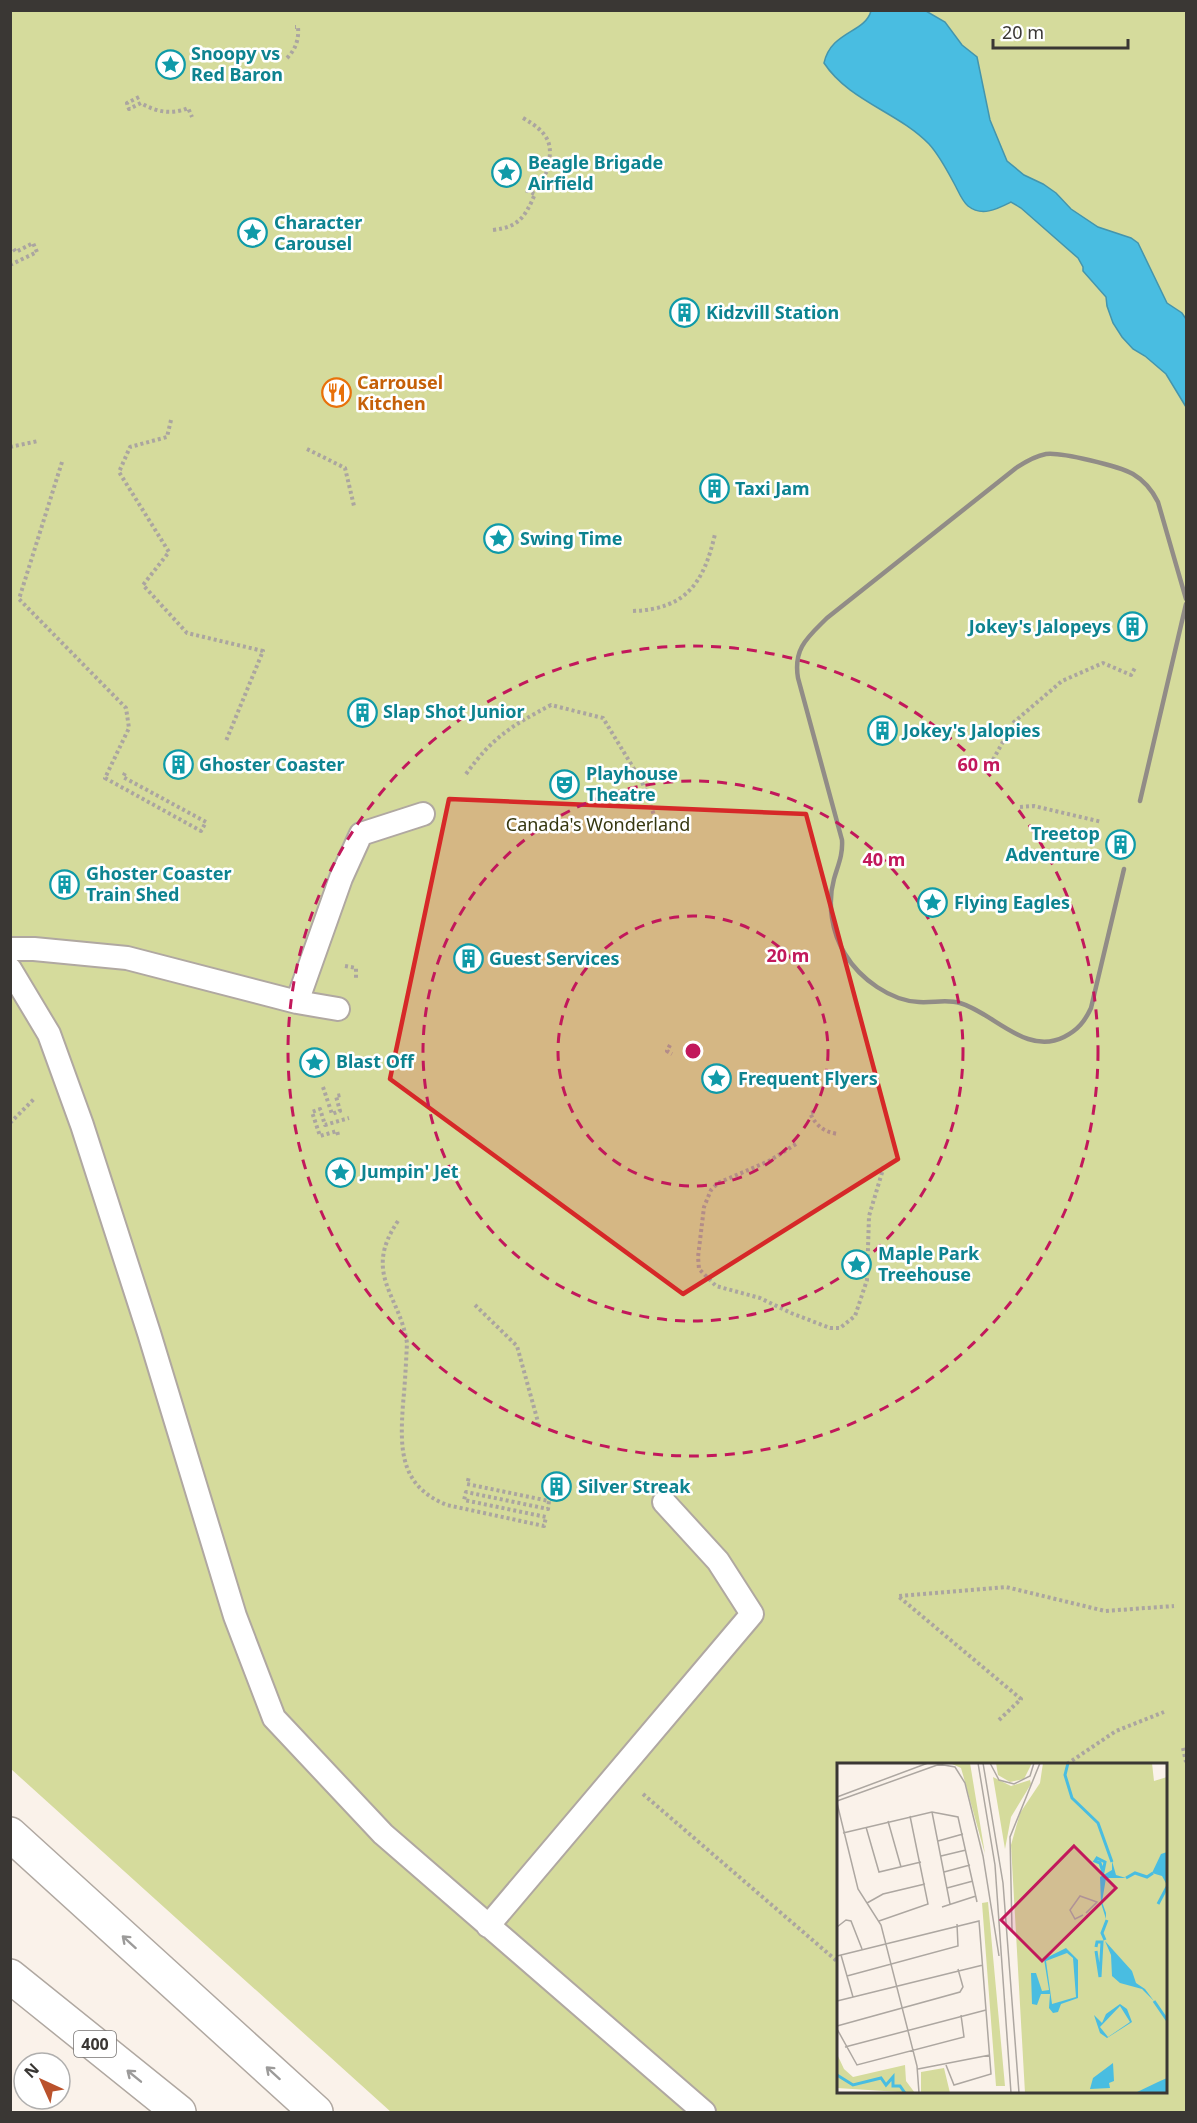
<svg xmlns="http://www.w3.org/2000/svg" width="1197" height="2123" font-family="'Noto Sans',sans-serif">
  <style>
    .green { fill: #d5db9c; fill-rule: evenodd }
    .water { fill: #49bde1; stroke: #4495ad; stroke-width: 1.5 }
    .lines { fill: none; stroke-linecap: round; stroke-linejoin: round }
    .lane-casing { stroke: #b0a8a1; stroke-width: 26 }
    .highway-casing { stroke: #b0a8a1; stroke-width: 36 }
    .path { stroke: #aba5a0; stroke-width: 4; stroke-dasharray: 3 3; stroke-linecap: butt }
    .lane { stroke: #fff; stroke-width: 22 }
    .highway { stroke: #fff; stroke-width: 33 }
    .rail { stroke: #918c87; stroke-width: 4.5 }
    .oneway { stroke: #9c9b9a }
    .marked { fill: #d62828; fill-opacity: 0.2; stroke: #d62828; stroke-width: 4.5; stroke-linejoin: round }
    .ring { fill: none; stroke: #c2185b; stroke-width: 3; stroke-dasharray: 10 8 }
    .labels { text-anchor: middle; stroke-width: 5; stroke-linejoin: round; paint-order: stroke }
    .shield { fill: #fff; stroke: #757371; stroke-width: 1.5 }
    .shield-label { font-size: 16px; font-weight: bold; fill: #3a3734 }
    .culture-label { font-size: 18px; font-weight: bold; fill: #0d838f; stroke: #fff; text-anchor: start }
    .food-label { font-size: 18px; font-weight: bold; fill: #c56008; stroke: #fff; text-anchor: start }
    .park-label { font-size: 18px; fill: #353710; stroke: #fff }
    .inset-river { fill: none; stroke: #49bde1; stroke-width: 3 }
    .inset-road { fill: none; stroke: #ada7a1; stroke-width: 1.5 }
    .view { fill: #c2185b; fill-opacity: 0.15; stroke: #c2185b; stroke-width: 3 }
    .inset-edge { fill: none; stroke: #3a3734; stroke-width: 3 }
    .centre { fill: #c2185b; stroke: #fff; stroke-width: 3 }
    .ring-label { font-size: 18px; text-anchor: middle; font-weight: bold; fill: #c2185b; stroke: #fff; stroke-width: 5; stroke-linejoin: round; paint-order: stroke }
  </style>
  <rect width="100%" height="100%" fill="#faf2ea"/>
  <path class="green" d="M11,11H1186V2112H391L11,1769ZM838,1764H1166V2092H838Z"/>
  <path class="water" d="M871,11H926L945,22L962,45L977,57L990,120L1007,161L1024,175L1043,184L1056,193L1071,209L1098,227L1131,238L1138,243L1167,303L1182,313L1186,319V407L1166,374L1145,356L1133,349L1122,337L1113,323L1107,306L1106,297L1083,271V267L1078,258L1021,208L1011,202C997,209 982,217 968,206C963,202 959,193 956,187C948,172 940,156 929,144C898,112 849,101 824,63C831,31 865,33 871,11Z"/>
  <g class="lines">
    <defs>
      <path id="lane" d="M10,949H34L127,958L297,1002L338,1009
        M10,969L49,1034L82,1125L149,1333L235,1616L274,1718L383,1834L704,2112
        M297,1002L341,878L361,834L423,814
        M488,1926L752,1614L718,1561L664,1502"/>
      <path id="highway" d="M10,1834L316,2112
        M10,1976L179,2112"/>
    </defs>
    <use href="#lane" class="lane-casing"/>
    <use href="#highway" class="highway-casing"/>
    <path class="path" d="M287,58C296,49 299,39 298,27H295
      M139,97L127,103L129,109L141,103C156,112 172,115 188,108L192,117
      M523,118C549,133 555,144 546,173L542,172
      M493,230C519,227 525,217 535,194L525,190
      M10,265L37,252L33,243L16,252L13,248
      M171,420L167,437L130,447L119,472L169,552L143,585L187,633L263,651L226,741
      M10,447L38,441
      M307,449L345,468L354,506
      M62,462L19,599L126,708L129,728L105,778L201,831L206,822L123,777L125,773
      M633,611C687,609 704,582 715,534
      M990,765L1014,722L1062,681L1103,663L1131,675L1136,666
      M466,774C493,737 511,726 551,705L603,718L642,782L654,815
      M1020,807L1034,806L1102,822
      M345,966L356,968V978
      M670,1045L667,1051L672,1054
      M323,1087L332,1114L340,1111L336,1096L341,1095
      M814,1112L810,1113C816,1126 824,1132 838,1134
      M10,1123L35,1098
      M338,1135L337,1131L320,1136L312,1112L320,1109L325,1125L349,1118
      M796,1144L769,1161L718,1183L711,1190L704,1207L698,1257L699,1269L716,1286L760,1298L791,1313L830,1328H840L855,1316L867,1280L869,1216L884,1166
      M398,1221C362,1274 400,1295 407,1343C406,1363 405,1384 403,1404C400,1448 399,1486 447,1505L544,1526L546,1517L464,1500L466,1492L548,1509L549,1501L467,1484L469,1477
      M475,1305L517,1346L538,1422L537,1428
      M999,1720L1021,1699L898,1596L1006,1587L1105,1611L1174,1606
      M1183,1748L1186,1762
      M1067,1764L1116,1731L1164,1712
      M643,1794L838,1962"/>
    <use href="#lane" class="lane"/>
    <use href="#highway" class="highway"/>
    <path class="rail" d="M1140,801L1186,604
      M1124,869L1091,1008C1085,1021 1078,1030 1064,1037C1026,1056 994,1013 960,1003C947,999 933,1003 919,1002C891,1001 860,979 845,954C832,933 827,904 834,879C838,865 843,855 842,840L798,678C793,648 808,637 827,618L1016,468C1025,462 1035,456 1046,454C1061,452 1119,466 1133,474C1145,481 1152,490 1158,502L1186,599"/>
  </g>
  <defs><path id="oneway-shaft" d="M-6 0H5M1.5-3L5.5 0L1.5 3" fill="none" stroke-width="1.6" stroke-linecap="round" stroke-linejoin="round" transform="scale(1.5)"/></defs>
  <g class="oneway">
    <use href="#oneway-shaft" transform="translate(129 1942) rotate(-138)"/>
    <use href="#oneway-shaft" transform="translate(273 2073) rotate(-138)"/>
    <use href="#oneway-shaft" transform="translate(134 2076) rotate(-141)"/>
  </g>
  <path class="marked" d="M449,799L806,814L898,1159L683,1294L390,1079Z"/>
  <g class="ring">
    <circle cx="693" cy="1051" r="135"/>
    <circle cx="693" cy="1051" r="270"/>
    <circle cx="693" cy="1051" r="405"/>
  </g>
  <defs>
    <symbol id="sight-ring" viewBox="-11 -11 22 22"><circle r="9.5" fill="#fff" stroke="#0f9aa8" stroke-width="1.5"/><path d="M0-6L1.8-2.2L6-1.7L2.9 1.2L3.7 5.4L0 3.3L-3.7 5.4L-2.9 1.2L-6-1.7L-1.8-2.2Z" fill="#0f9aa8"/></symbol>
    <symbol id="building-ring" viewBox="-11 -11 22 22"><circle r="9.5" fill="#fff" stroke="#0f9aa8" stroke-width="1.5"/><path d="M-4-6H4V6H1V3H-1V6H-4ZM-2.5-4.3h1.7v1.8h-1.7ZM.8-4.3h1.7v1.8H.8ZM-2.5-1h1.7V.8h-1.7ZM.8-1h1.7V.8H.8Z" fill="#0f9aa8"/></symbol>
    <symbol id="restaurant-ring" viewBox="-11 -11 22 22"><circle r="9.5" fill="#fff" stroke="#e8710a" stroke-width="1.5"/><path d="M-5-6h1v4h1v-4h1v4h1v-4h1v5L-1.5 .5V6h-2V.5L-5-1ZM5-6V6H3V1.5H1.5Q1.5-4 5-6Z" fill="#e8710a"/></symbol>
    <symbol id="theatre-ring" viewBox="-11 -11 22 22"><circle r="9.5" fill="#fff" stroke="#0f9aa8" stroke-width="1.5"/><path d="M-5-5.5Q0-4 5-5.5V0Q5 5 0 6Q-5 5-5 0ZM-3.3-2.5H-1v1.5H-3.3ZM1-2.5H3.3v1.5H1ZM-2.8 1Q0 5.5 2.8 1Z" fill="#0f9aa8"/></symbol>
  </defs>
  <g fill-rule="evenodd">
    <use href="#sight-ring" x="154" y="48" width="33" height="33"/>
    <use href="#sight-ring" x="490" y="156" width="33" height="33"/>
    <use href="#sight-ring" x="236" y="216" width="33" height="33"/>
    <use href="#building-ring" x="668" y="296" width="33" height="33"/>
    <use href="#restaurant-ring" x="320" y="376" width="33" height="33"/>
    <use href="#building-ring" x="698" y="472" width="33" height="33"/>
    <use href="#sight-ring" x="482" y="522" width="33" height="33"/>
    <use href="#building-ring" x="1116" y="610" width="33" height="33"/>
    <use href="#building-ring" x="346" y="696" width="33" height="33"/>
    <use href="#building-ring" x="866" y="714" width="33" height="33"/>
    <use href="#building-ring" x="162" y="748" width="33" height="33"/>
    <use href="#theatre-ring" x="548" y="768" width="33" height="33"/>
    <use href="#building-ring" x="1104" y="828" width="33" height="33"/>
    <use href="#building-ring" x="48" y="868" width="33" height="33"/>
    <use href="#sight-ring" x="916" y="886" width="33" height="33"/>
    <use href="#building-ring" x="452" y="942" width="33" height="33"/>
    <use href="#sight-ring" x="298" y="1046" width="33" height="33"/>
    <use href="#sight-ring" x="700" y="1062" width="33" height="33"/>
    <use href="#sight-ring" x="324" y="1156" width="33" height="33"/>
    <use href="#sight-ring" x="840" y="1248" width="33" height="33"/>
    <use href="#building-ring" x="540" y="1470" width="33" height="33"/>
  </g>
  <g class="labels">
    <rect class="shield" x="74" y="2031" width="42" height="26" rx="4.5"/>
    <g class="shield-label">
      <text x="95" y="2050">400</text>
    </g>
    <g class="culture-label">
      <text x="191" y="60">Snoopy vs<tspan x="191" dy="21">Red Baron</tspan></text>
      <text x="528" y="169">Beagle Brigade<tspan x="528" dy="21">Airfield</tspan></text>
      <text x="274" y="229">Character<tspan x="274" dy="21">Carousel</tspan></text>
      <text x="706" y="319">Kidzvill Station</text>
      <text x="735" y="495">Taxi Jam</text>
      <text x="520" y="545">Swing Time</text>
      <text x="1111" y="633" text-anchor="end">Jokey's Jalopeys</text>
      <text x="383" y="718">Slap Shot Junior</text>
      <text x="903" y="737">Jokey's Jalopies</text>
      <text x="199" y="771">Ghoster Coaster</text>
      <text x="586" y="780">Playhouse<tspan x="586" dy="21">Theatre</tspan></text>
      <text x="1100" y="840" text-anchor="end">Treetop<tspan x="1100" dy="21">Adventure</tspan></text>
      <text x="86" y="880">Ghoster Coaster<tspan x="86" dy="21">Train Shed</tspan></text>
      <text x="954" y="909">Flying Eagles</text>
      <text x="489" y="965">Guest Services</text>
      <text x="336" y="1068">Blast Off</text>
      <text x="738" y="1085">Frequent Flyers</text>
      <text x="361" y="1178">Jumpin' Jet</text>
      <text x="878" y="1260">Maple Park<tspan x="878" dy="21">Treehouse</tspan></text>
      <text x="578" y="1493">Silver Streak</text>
    </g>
    <g class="food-label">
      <text x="357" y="389">Carrousel<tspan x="357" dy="21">Kitchen</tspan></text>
    </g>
    <g class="park-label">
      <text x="598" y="831">Canada's Wonderland</text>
    </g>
  </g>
  <g transform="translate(837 1763)">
    <rect width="330" height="330" fill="#faf2ea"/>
    <path d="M113,0H133L148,91L126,12L124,5ZM159,0H195L187,16L173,19L161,12ZM206,0H315L317,18L330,14V330H188L174,82L183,50L203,20ZM156,14L174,23L193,17L194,21L174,54L168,86ZM151,139L168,323H159L145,140ZM0,291L7,306L16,314L68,302L69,318L78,330L0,325ZM107,305L113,330H84V309Z" fill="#d5db9c"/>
    <path d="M330,89L329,112L330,122L325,113L315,110L324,91ZM275,98L279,112L289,115H269L265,139L269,150V156L264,140L263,114L275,107ZM268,178L295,208L299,220L308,226L317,238L305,226L283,220L275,213L274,192ZM229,185L241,197V235L224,241L221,249L216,250L212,245L213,231H204L200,242L195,241L194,210H199L205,228L212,227L207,196ZM230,190L236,195L239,234L215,241L209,198ZM283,241L290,246L295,259L270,275L263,270L257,252L265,260L269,251ZM283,243L293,259L271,274L263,264ZM276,300L277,318L272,320L273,325L253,326L256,315ZM330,315V330H298L321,319Z" fill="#49bde1" fill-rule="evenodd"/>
    <path class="inset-river" d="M231,0L228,12L235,35L261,60L275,99M260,95L268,99L266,109L263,100L258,98ZM289,115L298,110L310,114L316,110M321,141L330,124M268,177L265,170L270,157M259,184L260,179H265L263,214L259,188M317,238L330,257M0,312L16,322L44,315L49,322L56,314V323H63L68,330"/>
    <path class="inset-road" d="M141,0L158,102L174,330M146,0L166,120L182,330M153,0L162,17L177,21L193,13L197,0M101,1L118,4L128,20L146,93L162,193M0,34L91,0M0,38L103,1M0,40L21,126L44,162L80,303L82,330M95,49L113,141M51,58L64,104M29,64L42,109L84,99M6,70L95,49L121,54L140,139M101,78L126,71M104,93L129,87M107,109L133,102M110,125L136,118M30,140L46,131L88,121M105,144L139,133M246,152L238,156L233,147L243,133L260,139L249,150M42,158L91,141L73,53M0,164L9,157L14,158L25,186M175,167L173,74L203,0M4,192L16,234M0,193L142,158L154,311L117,322L109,302M10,213L121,183L120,161M0,238L146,202M0,263L123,229L126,224L121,206M0,266L20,302L127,274L124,252M8,284L149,247M81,306L153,292"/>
    <path class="view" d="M237,83L279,125L205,198L164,157Z"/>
    <rect width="330" height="330" class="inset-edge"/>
  </g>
  <circle cx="693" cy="1051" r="9" class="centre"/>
  <g class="ring-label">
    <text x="979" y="771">60 m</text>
    <text x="884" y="866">40 m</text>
    <text x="788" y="962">20 m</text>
  </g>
  <rect width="1197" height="2123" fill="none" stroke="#3a3734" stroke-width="24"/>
  <g transform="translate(42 2081) rotate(315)"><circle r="28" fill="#ffffff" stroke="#b0afae" stroke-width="1.5"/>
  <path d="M0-4.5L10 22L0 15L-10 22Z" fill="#ba522c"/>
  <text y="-9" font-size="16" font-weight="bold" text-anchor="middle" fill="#3a3734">N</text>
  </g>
  <path d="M993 39v9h135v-9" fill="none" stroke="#3a3734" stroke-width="3"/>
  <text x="1002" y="39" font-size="18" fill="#3a3734" stroke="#ffffff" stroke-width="4.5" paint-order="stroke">20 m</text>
</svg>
